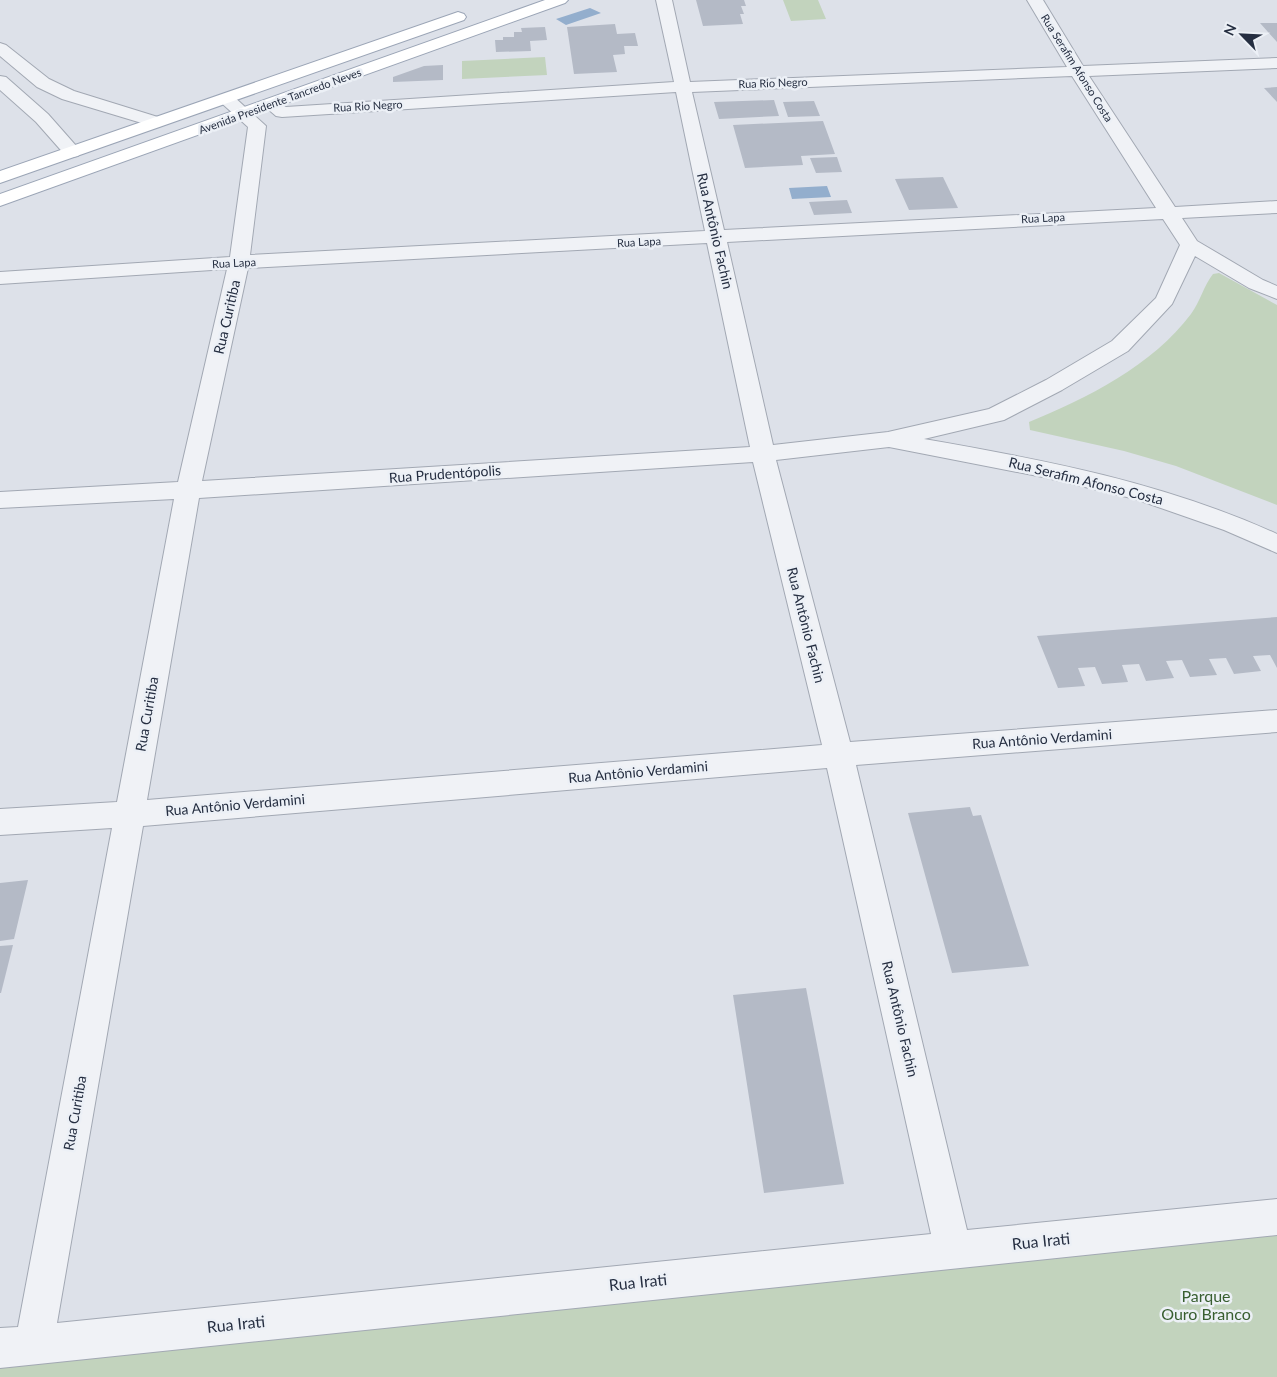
<svg xmlns="http://www.w3.org/2000/svg" width="1277" height="1377" font-family="Lato,sans-serif">
  <style>
    .green { fill: #c2d3bd }
    .water { fill: #93aecd }
    .building { fill: #b4bac6 }
    .lines { fill: none; stroke-linecap: round; stroke-linejoin: round }
    .minor-casing { stroke: #a2a8b3; stroke-width: 2 }
    .major-casing { stroke: #9ba5b6; stroke-width: 2 }
    .minor { fill: #f0f2f6; fill-rule: evenodd }
    .major { fill: #fff; fill-rule: evenodd }
    .labels { text-anchor: middle; stroke-width: 5; stroke-linejoin: round; paint-order: stroke }
    .far-street-label { font-size: 11px; fill: #252e41; stroke: #ecf0f6 }
    .street-label { font-size: 14px; fill: #252e41; stroke: #ecf0f6 }
    .near-street-label { font-size: 16px; fill: #252e41; stroke: #ecf0f6 }
    .near-park-label { font-size: 16px; fill: #385e30; stroke: #ecf0f6 }
  </style>
  <rect width="100%" height="100%" fill="#dde1e9"/>
  <path class="green" d="M783,0H818L826,19L791,21Z
    M545,57L547,75L462,79V61Z
    M1219,273L1277,305V505L1176,466L1124,451L1030,430L1029,422C1086,399 1153,365 1191,314C1200,302 1204,285 1213,274Z
    M1277,1227V1377H0V1360Z"/>
  <path class="water" d="M590,8L601,13L566,25L556,19Z
    M827,186L831,197L792,199L789,188Z"/>
  <path class="building" d="M696,0H744L746,6H741L744,14H740L743,24L703,26Z
    M1260,23H1277V42Z
    M615,24L617,34L635,33L638,46H624L625,54L613,55L617,72L574,74L567,27Z
    M545,27L547,40L530,41L531,51L496,52L495,40H503V37H514V32H522L521,28Z
    M443,65V80L393,82V77L424,66Z
    M1277,87V102L1264,88Z
    M774,100L779,116L719,119L714,102Z
    M814,101L820,116L788,117L783,102Z
    M823,121L835,154L801,156L803,165L745,168L733,125Z
    M837,157L842,172L816,173L810,158Z
    M943,177L958,208L909,210L895,179Z
    M847,200L852,213L814,215L809,202Z
    M1277,617V668L1270,655L1253,656L1261,671L1234,674L1226,658L1209,659L1217,675L1190,677L1182,660L1166,661L1174,678L1146,681L1139,664L1122,665L1128,682L1102,684L1095,667L1078,668L1085,686L1058,688L1037,636Z
    M970,807L973,816L981,815L1029,966L952,973L908,813Z
    M28,880L14,939L0,941V883Z
    M13,945L1,993H0V946Z
    M806,988L844,1184L764,1193L733,995Z"/>
  <g class="lines">
    <defs>
      <path id="minor" d="M656,0H672L690,82L1067,67L1027,0H1043L1083,66L1277,58V68L1089,76L1175,207L1277,201V213L1182,218L1197,241L1263,280L1277,286V299L1249,288L1195,256L1172,304L1128,351L1062,390L1004,420L924,439C1045,460 1165,483 1277,534V553L1224,530L1135,499L1043,477L889,447L776,460L850,742L1277,710V732L856,765L967,1230L1277,1199V1235L0,1368V1328L18,1327L112,828L0,835V809L117,802L174,499L0,508V492L178,482L227,269L0,284V272L230,257L248,127L217,99L220,95H232L266,126L250,255L705,231L676,92L282,117L276,116L262,104L265,100L271,99L286,107L674,82ZM1072,76L1156,208L724,230L692,92ZM1163,219L1180,245L1156,298L1112,341L1046,380L989,409L888,432L773,445L727,242ZM707,243L750,447L202,481L248,268ZM753,462L822,745L147,800L199,498ZM827,768L931,1234L57,1323L143,826Z
        M0,43L6,45L49,79L74,91L161,118L164,122L161,126L155,127L62,99L37,87L0,56Z
        M0,76L6,77L48,114L78,148L81,152L78,156L72,157L66,156L36,122L0,90Z"/>
      <path id="major" d="M545,0H568L565,3L0,206V194Z
        M458,12L464,14L466,17L464,20L0,183V171Z"/>
    </defs>
    <use href="#minor" class="minor-casing"/>
    <use href="#major" class="major-casing"/>
    <use href="#minor" class="minor"/>
    <use href="#major" class="major"/>
  </g>
  <g class="labels">
    <g class="far-street-label">
      <text transform="translate(1077 68) rotate(58)" y="4">Rua Serafim Afonso Costa</text>
      <text transform="translate(773 83) rotate(-2)" y="4">Rua Rio Negro</text>
      <text transform="translate(280 101) rotate(-20)" y="4">Avenida Presidente Tancredo Neves</text>
      <text transform="translate(368 106) rotate(-3)" y="4">Rua Rio Negro</text>
      <text transform="translate(1043 218) rotate(-3)" y="4">Rua Lapa</text>
      <text transform="translate(639 242) rotate(-3)" y="4">Rua Lapa</text>
      <text transform="translate(234 263) rotate(-3)" y="4">Rua Lapa</text>
    </g>
    <g class="street-label">
      <text transform="translate(715 231) rotate(77)" y="5">Rua Antônio Fachin</text>
      <text transform="translate(227 317) rotate(-77)" y="5">Rua Curitiba</text>
      <text transform="translate(445 474) rotate(-4)" y="5">Rua Prudentópolis</text>
      <text transform="translate(1086 481) rotate(14)" y="5">Rua Serafim Afonso Costa</text>
      <text transform="translate(806 625) rotate(76)" y="5">Rua Antônio Fachin</text>
      <text transform="translate(147 714) rotate(-80)" y="5">Rua Curitiba</text>
      <text transform="translate(1042 739) rotate(-4)" y="5">Rua Antônio Verdamini</text>
      <text transform="translate(638 772) rotate(-5)" y="5">Rua Antônio Verdamini</text>
      <text transform="translate(235 805) rotate(-5)" y="5">Rua Antônio Verdamini</text>
      <text transform="translate(900 1019) rotate(77)" y="5">Rua Antônio Fachin</text>
      <text transform="translate(75 1113) rotate(-80)" y="5">Rua Curitiba</text>
    </g>
    <g class="near-street-label">
      <text transform="translate(1041 1241) rotate(-6)" y="6">Rua Irati</text>
      <text transform="translate(638 1282) rotate(-6)" y="6">Rua Irati</text>
      <text transform="translate(236 1324) rotate(-6)" y="6">Rua Irati</text>
    </g>
    <g class="near-park-label">
      <text x="1206" y="1302">Parque<tspan x="1206" dy="18">Ouro Branco</tspan></text>
    </g>
  </g>
  <g transform="translate(1242 35) rotate(294)" stroke="#ecf0f6" stroke-width="4" paint-order="stroke">
  <path d="M0-4L9 19L0 12L-9 19Z" fill="#252e41"/>
  <text y="-8" font-size="14" font-weight="bold" text-anchor="middle" fill="#252e41">N</text>
  </g>
</svg>
